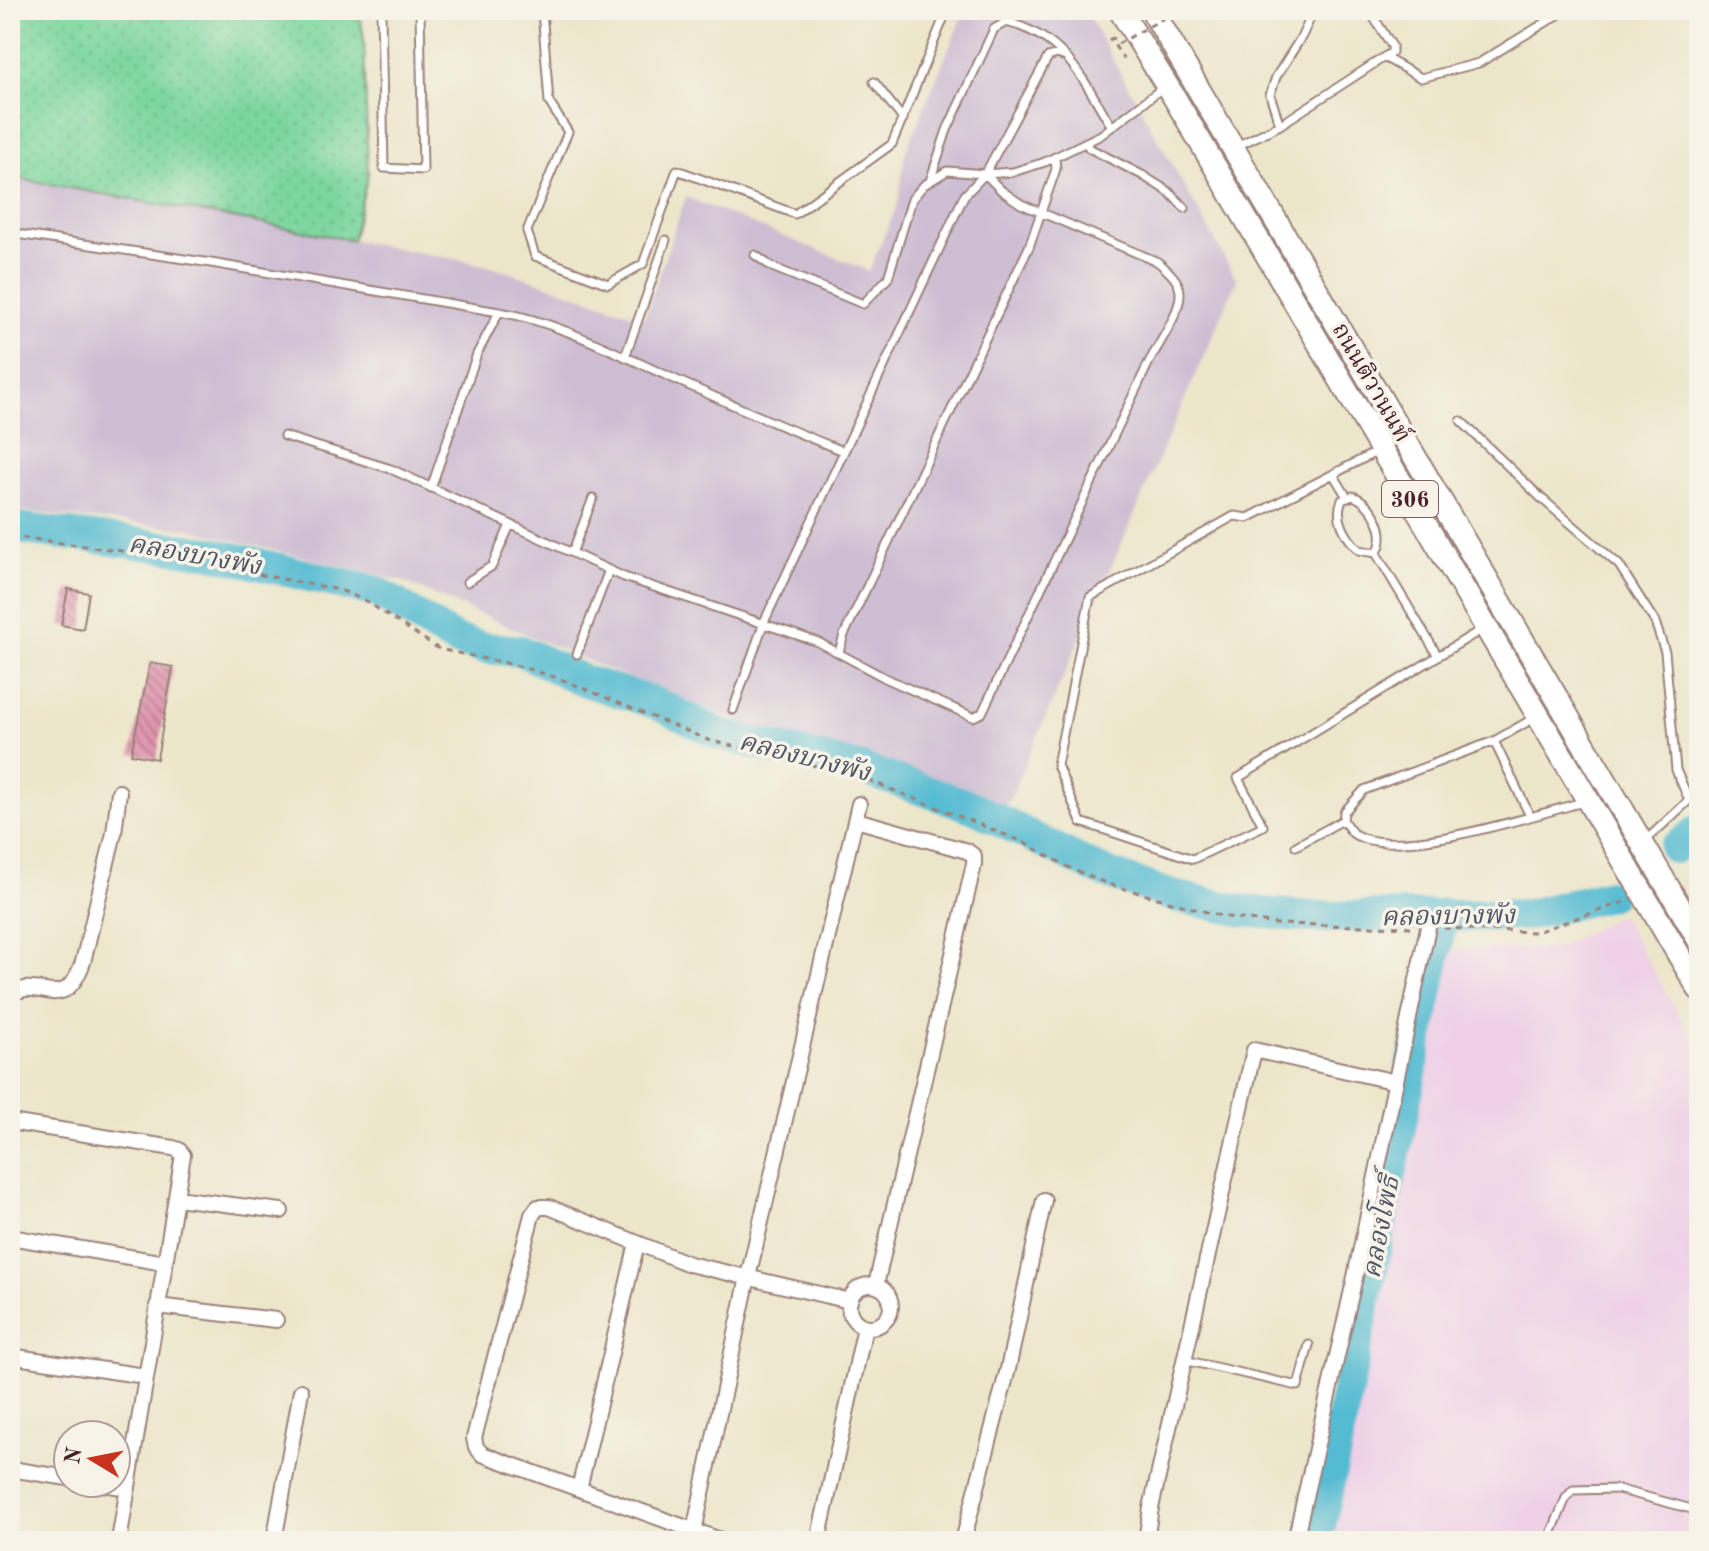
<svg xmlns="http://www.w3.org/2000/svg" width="1709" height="1551" font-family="'Old Standard TT','Noto Serif Thai',serif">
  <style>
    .built { fill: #efd0e7 }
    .industrial { fill: #cdbed3 }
    .grass { fill: url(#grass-dots); stroke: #637b64; stroke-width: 2 }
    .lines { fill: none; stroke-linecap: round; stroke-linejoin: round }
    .river { stroke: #54bbd2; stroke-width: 32 }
    .building { fill: url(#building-back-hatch) }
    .lane-casing { stroke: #9b827a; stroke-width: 11 }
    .street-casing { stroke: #9b827a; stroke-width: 18 }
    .primary-casing { stroke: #9b827a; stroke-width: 26 }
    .path { stroke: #9b827a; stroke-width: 3; stroke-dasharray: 6 6; stroke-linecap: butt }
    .lane { stroke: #fff; stroke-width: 7 }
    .street { stroke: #fff; stroke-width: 14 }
    .primary { stroke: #fff; stroke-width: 22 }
    .path-bridge { stroke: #9b827a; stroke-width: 3; stroke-dasharray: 6 6; stroke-linecap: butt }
    .labels { text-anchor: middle; stroke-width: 7; stroke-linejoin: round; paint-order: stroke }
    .shield { fill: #f7f3e8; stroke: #7e5f64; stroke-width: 2 }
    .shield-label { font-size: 22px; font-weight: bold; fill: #4a1f2b }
    .street-label { font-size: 24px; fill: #4a1f2b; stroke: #f7f3e8 }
    .water-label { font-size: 26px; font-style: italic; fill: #4e5665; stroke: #f7f3e8 }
  </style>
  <defs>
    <pattern id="grass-dots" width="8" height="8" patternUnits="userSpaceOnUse" patternTransform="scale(2)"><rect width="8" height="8" fill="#7cd79d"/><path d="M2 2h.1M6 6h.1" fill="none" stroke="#6db887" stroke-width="1.8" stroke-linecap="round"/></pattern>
    <pattern id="building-back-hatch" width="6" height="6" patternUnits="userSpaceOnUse" patternTransform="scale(2)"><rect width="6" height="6" fill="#de91ac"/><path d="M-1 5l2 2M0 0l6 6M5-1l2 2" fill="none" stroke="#b6768c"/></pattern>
  </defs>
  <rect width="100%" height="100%" fill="#f7f3e8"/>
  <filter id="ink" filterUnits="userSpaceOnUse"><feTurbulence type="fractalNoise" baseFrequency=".0125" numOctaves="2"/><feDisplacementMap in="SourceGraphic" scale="16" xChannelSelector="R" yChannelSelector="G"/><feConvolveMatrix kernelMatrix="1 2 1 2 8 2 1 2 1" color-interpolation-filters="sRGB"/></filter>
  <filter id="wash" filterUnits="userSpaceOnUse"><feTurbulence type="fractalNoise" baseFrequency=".006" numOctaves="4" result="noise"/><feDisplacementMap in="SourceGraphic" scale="32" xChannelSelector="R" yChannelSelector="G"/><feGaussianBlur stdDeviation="1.8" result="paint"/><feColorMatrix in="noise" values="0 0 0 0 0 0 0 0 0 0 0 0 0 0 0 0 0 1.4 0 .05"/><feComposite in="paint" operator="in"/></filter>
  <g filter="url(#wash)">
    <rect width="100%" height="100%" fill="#ece6ca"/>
    <path class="built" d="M1621,915L1699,1049V1541H1319L1450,949L1556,948Z"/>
    <path class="industrial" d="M965,10H1085L1237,280L1004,812L774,736L603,667L402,581L192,530L10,510V177L465,261L500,269L644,318L686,197L869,271L898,204L905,153Z"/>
    <path class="grass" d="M10,10H359L364,39L368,175L352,240L10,177Z"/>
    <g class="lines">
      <path class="river" d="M10,527L211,553L377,592L455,640L485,648L521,651L582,680L655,703L722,735L859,768L973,807L1098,870L1173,896L1243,911L1310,917L1528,915L1609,895
        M1675,848L1699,830
        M1317,1541L1443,914"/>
    </g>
    <g id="blocks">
      <path class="building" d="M68,589L89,593L83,629L61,625Z
        M150,663L173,667L157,759L131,754Z"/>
    </g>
  </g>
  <g filter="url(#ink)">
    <use href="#blocks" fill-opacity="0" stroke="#9b827a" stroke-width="2"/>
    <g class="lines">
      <defs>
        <path id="lane" d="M381,10L384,168L423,170L420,10
          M542,10L549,102L568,132L527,231L535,256L608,284L643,264L677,170L795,214L892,144L947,10
          M1384,57L1421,78L1479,63L1566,10
          M874,82L903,119
          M1280,125L1270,95L1276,77L1302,36L1314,10
          M1086,142L1089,148L1142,175L1169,192L1185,208
          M1237,146L1280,125L1392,52V46L1369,10
          M930,181L947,130L994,29L1006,22C1065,36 1083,80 1112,127
          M10,233L211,263L499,312
          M755,255L772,267L863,304L888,278L912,199L924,185L947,171L985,174L1013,172L1045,162L1101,135L1165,86
          M625,357L666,240
          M1461,421L1540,497L1619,565L1655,622L1665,652L1676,770L1689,800
          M284,436L391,469L624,577L818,642L885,678L973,717L982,713L1148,364C1157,346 1181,313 1180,293C1180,280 1167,270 1158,262L1021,204L1002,191L985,174
          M1378,451L1248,518L1234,516L1090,597L1057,765L1081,822L1193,859L1263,826L1238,778L1484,628
          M1333,474L1347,497
          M431,488L477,354L499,312C549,320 604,347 650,368C714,397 777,425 843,451
          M1353,496C1373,503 1390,535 1376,553L1359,550C1346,538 1334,517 1342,500Z
          M572,553L593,498
          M1376,553L1438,656
          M467,582L492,566L510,525
          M839,652L844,635L1029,247L1056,169L1055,157
          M577,654L609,570
          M733,710L764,622L964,196L985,174L1048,57L1057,54L1066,57
          M1494,741L1530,816
          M1343,820C1346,824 1350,831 1354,834C1397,861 1534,815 1583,802
          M1644,842L1699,791
          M1296,846L1343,820L1344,812L1364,790L1494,741L1536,717
          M1184,1360L1298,1386L1309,1345
          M1548,1541L1566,1498L1573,1490L1617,1489L1699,1511"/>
        <path id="street" d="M856,820L967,851L974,856V864L876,1285
          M10,996C39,972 62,1020 83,962L114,833L119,792
          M10,1122L173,1148L179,1150L183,1155L119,1541
          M176,1198L281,1211
          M10,1237L165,1263
          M849 1306a21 21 0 1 1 42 0a21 21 0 1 1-42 0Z
          M157,1306L276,1320
          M10,1356L145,1376
          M10,1469L68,1478
          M98,1483L128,1488
          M579,1489L637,1243
          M694,1531L748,1277L859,804
          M274,1541L301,1391
          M723,1541L482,1454L476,1447L474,1438L532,1215L538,1207H549L689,1264L850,1301
          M818,1541L865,1327
          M963,1541L1008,1369L1044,1200
          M1146,1541L1151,1508L1254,1050L1396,1082
          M1295,1541L1355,1277L1428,927"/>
        <path id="primary" d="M1120,10L1174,97L1699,989
          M1152,10L1699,940"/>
      </defs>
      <use href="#lane" class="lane-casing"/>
      <use href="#street" class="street-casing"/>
      <use href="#primary" class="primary-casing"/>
      <path class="path" d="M1114,38L1110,39L1124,59
        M10,536L174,558L340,590L366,601L439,649L515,665L561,679L708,740L858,776L1021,841L1072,869L1108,884L1221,916L1276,924L1413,927
        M1444,928L1536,932L1624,902"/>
      <use href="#lane" class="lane"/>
      <use href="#street" class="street"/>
      <use href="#primary" class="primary"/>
      <path class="path-bridge" d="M1118,44L1171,14"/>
    </g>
  </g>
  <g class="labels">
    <rect class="shield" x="1382" y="481" width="56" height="36" rx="6"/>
    <g class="shield-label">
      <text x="1410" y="507">306</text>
    </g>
    <g class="street-label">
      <text transform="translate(1372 382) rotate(60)" y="8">ถนนติวานนท์</text>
    </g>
    <g class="water-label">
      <text transform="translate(195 554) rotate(10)" y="9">คลองบางพัง</text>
      <text transform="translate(805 756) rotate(14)" y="9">คลองบางพัง</text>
      <text transform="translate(1448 915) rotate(-1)" y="9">คลองบางพัง</text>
      <text transform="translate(1380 1227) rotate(-79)" y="9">คลองโพธิ์</text>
    </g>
  </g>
  <rect width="1709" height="1551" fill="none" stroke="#f7f3e8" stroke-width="40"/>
  <g transform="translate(92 1459) rotate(280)"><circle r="38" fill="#f7f3e8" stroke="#b29e9c" stroke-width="2"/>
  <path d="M0-6L14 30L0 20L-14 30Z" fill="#c8321e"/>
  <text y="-12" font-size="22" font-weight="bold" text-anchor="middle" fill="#4a1f2b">N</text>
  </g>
</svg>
